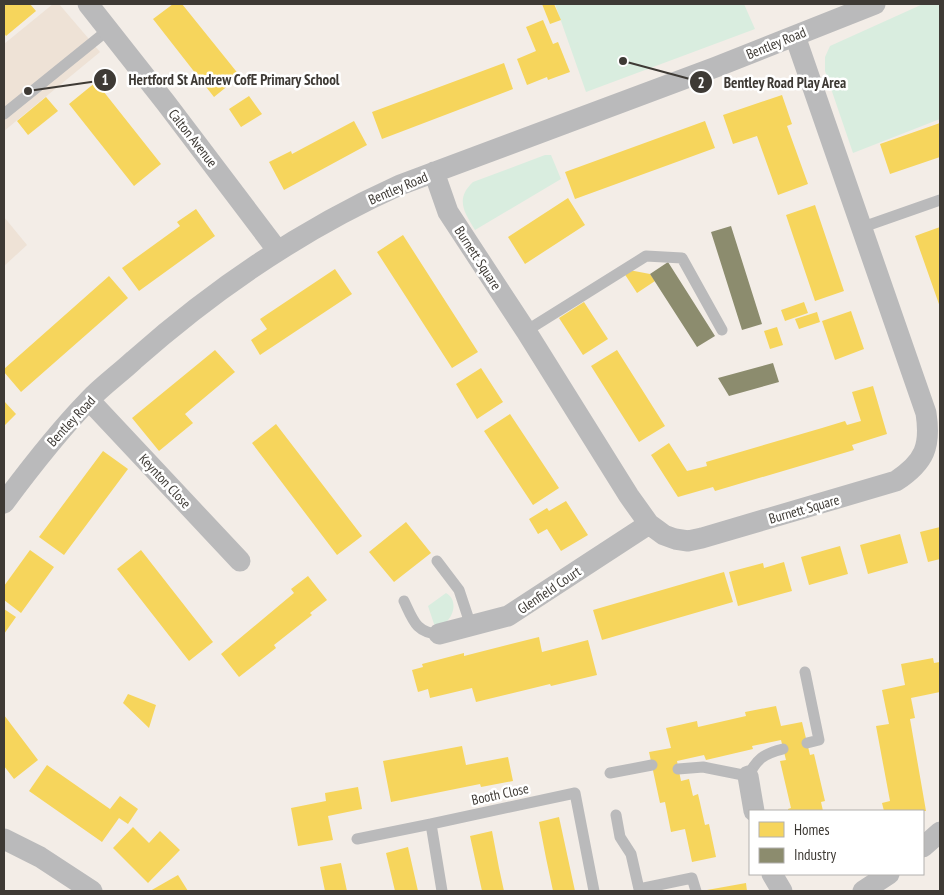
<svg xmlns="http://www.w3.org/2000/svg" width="944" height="895" font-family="'PT Sans Narrow',sans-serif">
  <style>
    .built { fill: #eee2d6 }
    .green { fill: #d9eddf }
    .homes { fill: #f6d55c }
    .industry { fill: #8c8c6e }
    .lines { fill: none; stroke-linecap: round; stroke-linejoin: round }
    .lane { stroke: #bababb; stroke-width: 11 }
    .street { stroke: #bababb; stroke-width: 21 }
    .labels { text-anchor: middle; stroke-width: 5; stroke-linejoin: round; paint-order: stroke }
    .street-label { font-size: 14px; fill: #3e3a35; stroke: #fff }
    .leader { fill: none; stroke: #3e3a35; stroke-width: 2 }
    .callout-dot { fill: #3e3a35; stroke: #fff; stroke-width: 2 }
    .mark-label { font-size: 15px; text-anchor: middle; font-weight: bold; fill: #fff }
    .callout-label { font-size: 15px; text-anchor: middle; font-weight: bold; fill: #3e3a35; stroke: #fff; stroke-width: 5; stroke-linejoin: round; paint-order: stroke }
  </style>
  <rect width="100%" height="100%" fill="#f3ede7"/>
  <path class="built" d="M53,4H59L100,52L4,131V44Z
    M4,217L27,245L4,266Z"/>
  <path class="green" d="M555,4H744L755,29L586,92Z
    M923,4H940V119L853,153L825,71V57L830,46Z
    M545,155H551L561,179L475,230C464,212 455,199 473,182Z
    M446,593C457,599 455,614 446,622C443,625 439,626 435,627L428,606Z"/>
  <path class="homes" d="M4,4H30L36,11L6,36L4,33Z
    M173,4H182L240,76L214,97L153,19Z
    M542,4H554L561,20L550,24Z
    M543,20L553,44L558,42L570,72L548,80L547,77L527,85L517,59L536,51L526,27Z
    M504,63L513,89L382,139L372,112Z
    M96,82L161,164L134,186L69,104Z
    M782,95L792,124L787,126L808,184L778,195L757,136L733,144L723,115Z
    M249,96L262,114L241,127L229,109Z
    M46,97L58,111L28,135L17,121Z
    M354,121L367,145L284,190L269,162L291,151L292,154Z
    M705,121L715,148L575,199L565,172Z
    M940,123V157L890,174L880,144Z
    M568,198L585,225L525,264L508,237Z
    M815,205L844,291L815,301L786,215Z
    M196,209L215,236L139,291L122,268L180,226L177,222Z
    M940,227V307L915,236Z
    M403,235L478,352L452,368L377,252Z
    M335,269L352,294L260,355L251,340L267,329L260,319Z
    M629,270L650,274L655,281L637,293L624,273Z
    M109,276L128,298L21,392L4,372V369Z
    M584,302L608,339L583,355L559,318Z
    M804,302L808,313L785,321L781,310Z
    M851,311L864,349L835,360L822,321Z
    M817,312L820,322L799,329L795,319Z
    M777,327L783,345L770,349L764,331Z
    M215,350L235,372L185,414L193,423L159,451L132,418Z
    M617,350L665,426L639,442L591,366Z
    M481,368L503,402L477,419L456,384Z
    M873,386L887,434L852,445L854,450L715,491L713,487L678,497L651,455L669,443L687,471L707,466L706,462L822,428L845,421L847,425L861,421L852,392Z
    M4,401L16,414L4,426Z
    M510,414L559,488L533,505L484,431Z
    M276,424L362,536L337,555L252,443Z
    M103,451L128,469L64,555L39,537Z
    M566,501L588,535L561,551L547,529L538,534L529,519L547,508L549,511Z
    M406,522L431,553L394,582L369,552Z
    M940,527V559L928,562L920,532Z
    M900,534L908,563L868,574L860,545Z
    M840,546L848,574L809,585L801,557Z
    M30,550L54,567L21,613L4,600V586Z
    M141,550L213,642L189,661L117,569Z
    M784,562L792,591L738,606L729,572L763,563L764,568Z
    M724,572L733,602L602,640L593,610Z
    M308,576L327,600L310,613L312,615L274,645L276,648L239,677L221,654L294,593L291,589Z
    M4,609L16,617L4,634Z
    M539,637L542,652L588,640L597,675L551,686L550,684L476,702L472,688L430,698L428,689L418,692L412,670L423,667L422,664L464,653V656Z
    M933,658L934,663L940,662V692L911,698L915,718L910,719L926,811H884L882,803L890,801L876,726L889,724L882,690L905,685L901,664Z
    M128,694L156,705L149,728L123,703Z
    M776,706L781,726L802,722L810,755L814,754L825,801L821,802L823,811H788V809L791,808L780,761L786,760L781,740L752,746L753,749L706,760L704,755L677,761L681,781L689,779L693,796L698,794L705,825L709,824L716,857L692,862L685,829L671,832L665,802L660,803L649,752L671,748L666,728L697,721L698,727L746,716L745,712Z
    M4,715L38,760L14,779L4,766Z
    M462,746L466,765L508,757L513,781L481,787L480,784L391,802L383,761Z
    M47,765L110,809L120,796L138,809L128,824L119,818L102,842L29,791Z
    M358,787L362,809L328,816L333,840L298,846L291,808L326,801L325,793Z
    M559,817L575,891H553L546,858L539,822Z
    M133,827L149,843L160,831L180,850L148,883L113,848Z
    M492,831L499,868L504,891H482L470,836Z
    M408,847L418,891H395L386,853Z
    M341,863L347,891H325L320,867Z
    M178,875L188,891H150Z
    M746,883L747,891H707V890Z"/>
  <path class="industry" d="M731,226L762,324L742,330L711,232Z
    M668,262L715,336L697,347L650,274Z
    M773,363L779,382L729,396L718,378Z"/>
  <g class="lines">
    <path class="lane" d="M4,114L108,30
      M863,227L940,200
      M526,331L646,256L682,258L722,330
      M437,561L459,590L471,626
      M404,601C413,620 416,633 439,634
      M805,672L819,740L807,743
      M678,769L703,767L748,776C757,759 763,754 783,749
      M610,773L652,765
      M616,815L620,837L631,854L639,889L692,878L696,891
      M357,839L431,824
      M442,891L431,824L575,793L594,891"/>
    <path class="street" d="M88,4L166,103L278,251
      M434,172L448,212L526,331L629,496L649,524L664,535L675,539L688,541L702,538L896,481C925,462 931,446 926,413L795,36
      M89,400L240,561
      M4,503C30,468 57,433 88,401C102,386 119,374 134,360C213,290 302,229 400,185L716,67L875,4
      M439,634L508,616L649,524
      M748,776L754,811
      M4,839L40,857L92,891
      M923,847L940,832
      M772,874L782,891
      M863,891L889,874"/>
  </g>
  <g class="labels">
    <g class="street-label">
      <text transform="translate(776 43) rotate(-22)" y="5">Bentley Road</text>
      <text transform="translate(193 138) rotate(52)" y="5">Calton Avenue</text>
      <text transform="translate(398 188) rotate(-23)" y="5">Bentley Road</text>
      <text transform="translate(478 258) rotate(57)" y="5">Burnett Square</text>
      <text transform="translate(71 421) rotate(-47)" y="5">Bentley Road</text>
      <text transform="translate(165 481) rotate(47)" y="5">Keynton Close</text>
      <text transform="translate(804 509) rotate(-16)" y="5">Burnett Square</text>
      <text transform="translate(549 590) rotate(-34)" y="5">Glenfield Court</text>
      <text transform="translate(500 794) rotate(-12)" y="5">Booth Close</text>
    </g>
  </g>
  <path class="leader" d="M28 91L105 80M623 61L701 82"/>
  <g class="callout-dot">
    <circle cx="28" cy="91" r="5"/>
    <circle cx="623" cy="61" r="5"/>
    <circle cx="105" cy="80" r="12"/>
    <circle cx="701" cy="82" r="12"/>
  </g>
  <g class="mark-label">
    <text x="105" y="85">1</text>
    <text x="701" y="88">2</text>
  </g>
  <g class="callout-label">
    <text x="234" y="85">Hertford St Andrew CofE Primary School</text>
    <text x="785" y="88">Bentley Road Play Area</text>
  </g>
  <rect width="944" height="895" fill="none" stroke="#3e3a35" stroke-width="10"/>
  <rect x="749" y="810" width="175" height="65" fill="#ffffff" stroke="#b2b0ae"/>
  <rect x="759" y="822" width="25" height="15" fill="#f6d55c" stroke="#b2b0ae"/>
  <text x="794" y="835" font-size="15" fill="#3e3a35">Homes</text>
  <rect x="759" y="848" width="25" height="15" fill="#8c8c6e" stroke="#b2b0ae"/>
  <text x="794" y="860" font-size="15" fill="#3e3a35">Industry</text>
</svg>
